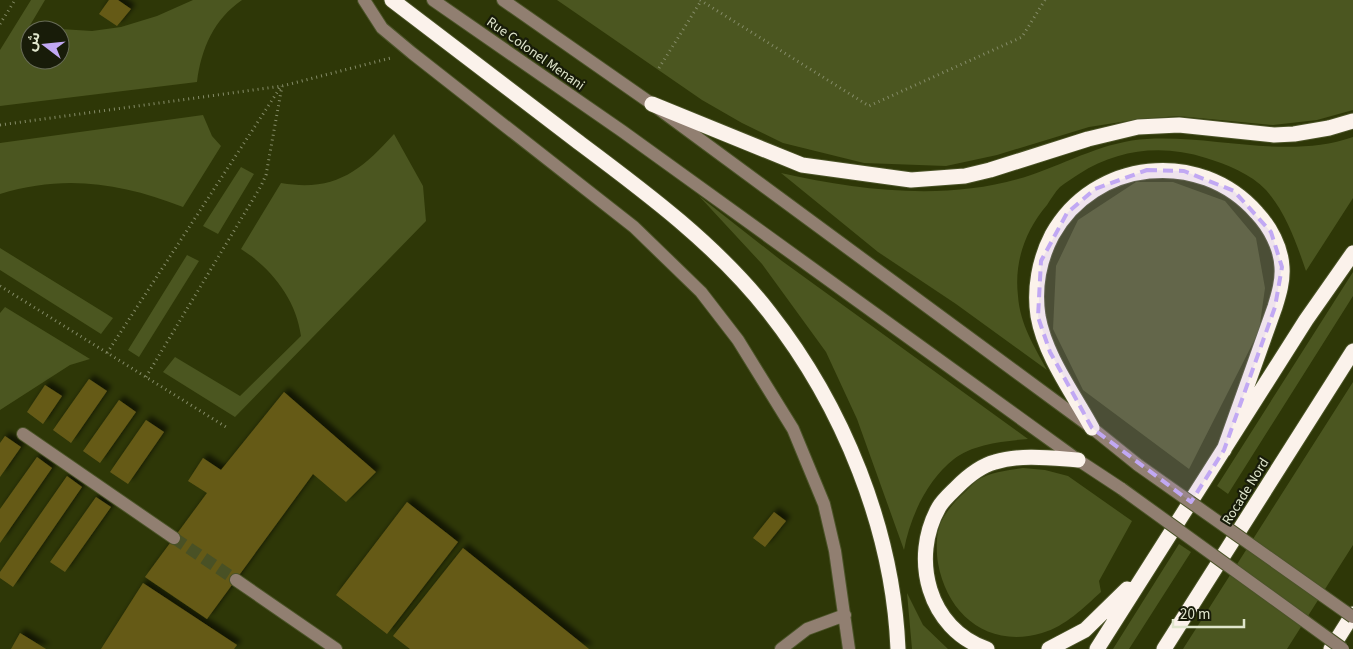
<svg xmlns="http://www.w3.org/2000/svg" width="1353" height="649" font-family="'Source Sans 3','Noto Sans Arabic',sans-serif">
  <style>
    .green { fill: #4b5620; fill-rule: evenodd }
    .building { fill: #655a19; filter: url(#shadow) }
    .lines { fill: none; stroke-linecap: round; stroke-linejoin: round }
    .minor-tunnel { stroke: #495125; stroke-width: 12; stroke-dasharray: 12 6; stroke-linecap: butt }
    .minor-casing { stroke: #4a5327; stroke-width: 14 }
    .highway-casing { stroke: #4a5327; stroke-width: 17 }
    .path { stroke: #858c68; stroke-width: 3; stroke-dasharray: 1 4; stroke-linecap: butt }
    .minor { stroke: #917f71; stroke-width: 12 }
    .highway { stroke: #fbf2eb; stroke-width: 15 }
    .minor-bridge-casing { stroke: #4a5327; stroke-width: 14; stroke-linecap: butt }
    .minor-bridge { stroke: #917f71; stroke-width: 12 }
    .marked { fill: #c1a8f3; fill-opacity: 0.2; stroke: #c1a8f3; stroke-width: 4; stroke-dasharray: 10 6; stroke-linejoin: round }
    .labels { text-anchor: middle; stroke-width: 4.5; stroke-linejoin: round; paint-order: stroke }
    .street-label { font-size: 14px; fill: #dfe5cc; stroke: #181c09 }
  </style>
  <defs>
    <filter id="shadow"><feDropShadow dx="4.5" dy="-4.5" stdDeviation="2.5" flood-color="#0009"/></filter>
  </defs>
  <rect width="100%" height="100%" fill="#2e3707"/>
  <path class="green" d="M31,0H45L29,27L92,31L121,27L157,16L193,0H242C214,19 201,49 197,82L0,106V50ZM30,30H60V60H30Z
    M557,0H1353V110L1317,120L1273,125L1178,116L1140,119L1089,127L997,155L946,166L864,163L783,143L742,123L702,100Z
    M203,115L212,136L221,146L183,207C121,183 65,174 0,194V143Z
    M394,134L423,186L426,221L235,417L163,372L175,357L240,396L301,336C296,299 271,268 241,249L281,183C334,192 360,172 394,134Z
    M1353,137V198L1306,271C1296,242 1286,213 1266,190C1251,174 1226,164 1206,158C1162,144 1118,149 1079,174C1073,178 1066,182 1060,187C1055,192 1051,199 1047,205C1025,231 1014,262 1018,296C1020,324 1034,346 1047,370L956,304L878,252L781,173C862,191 951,202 1031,175C1069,162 1106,141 1147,139C1215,135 1287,160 1353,137Z
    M241,167L254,174L218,234L203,226Z
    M1136,182H1173L1225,201L1256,238L1265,288L1259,331L1189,469L1083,390L1053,329L1056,266L1078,220Z
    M699,196L782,261L1028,439C1004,441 973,444 954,459C927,480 910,517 904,550L857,419L826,352L762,264Z
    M0,248L113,318L101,334L0,270Z
    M187,255L199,261L139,357L128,350Z
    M1353,272V296L1228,494L1217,486Z
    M5,307L90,359L70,365L0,410V313Z
    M1353,382V545L1287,649H1183Z
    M1023,468L1045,470L1068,476L1132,521L1099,581L1101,592C1083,608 1066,626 1042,633C989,649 947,615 938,563C936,550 936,533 941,522C947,510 956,500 965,492C969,488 974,482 979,479C992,472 1009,470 1023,468Z
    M1179,544L1191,552L1129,649H1113Z
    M907,593L923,625L948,649H912Z"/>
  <path class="building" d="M109,0H118L131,9L117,26L99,14Z
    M89,379L107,391L71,443L53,430Z
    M45,385L62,396L43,424L27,412Z
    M284,392L376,472L346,502L313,474L207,619L145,577L207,493L188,481L203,458L221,470Z
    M119,400L136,412L100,463L83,451Z
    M146,420L164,432L128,484L110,472Z
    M5,436L21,447L0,477V443Z
    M37,457L52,468L0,543V509Z
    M67,476L82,487L13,587L0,578V572Z
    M96,497L111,507L65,572L50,562Z
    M407,502L458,542L387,634L336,595Z
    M774,512L786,521L765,547L753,538Z
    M463,548L589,649H410L393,636Z
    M143,583L237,645L234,649H101Z
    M20,633L46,649H11Z"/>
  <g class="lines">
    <path class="minor-tunnel" d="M174,538L236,580"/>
    <defs>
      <path id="minor" d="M364,0L382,28L412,53L634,227L701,292L738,340L793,429L824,504L835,551L849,649
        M433,0L622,131L1078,460L1122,489
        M503,0L652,104L1092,428L1138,465
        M23,434L174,538
        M236,580L336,649
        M781,649L807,629L845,615"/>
      <path id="highway" d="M392,0C454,47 515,94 577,141C644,191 717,245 769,312C843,406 893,529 898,649
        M652,104L802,165L911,180L965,176L990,170L1088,139L1138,127L1179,125L1274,135L1294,134L1329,128L1353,121
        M1092,428C1073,393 1045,356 1038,316C1034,289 1039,260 1052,235C1094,159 1200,148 1257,213C1270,227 1281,247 1282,267C1283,281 1279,294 1275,307L1224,450
        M987,649C928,629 910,558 939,507C943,500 951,493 957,487C968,476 980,466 995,462C1021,454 1051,458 1078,460
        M1049,649L1085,630L1127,589
        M1097,649L1306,320L1353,253
        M1164,649L1353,351
        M1331,649L1353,614"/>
    </defs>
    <use href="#minor" class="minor-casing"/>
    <use href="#highway" class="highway-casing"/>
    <path class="path" d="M700,0L869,106L1022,37L1045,0
      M0,24L15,0
      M659,68L701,1
      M0,125L282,86L391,58
      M0,286L226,427
      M107,353L280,88
      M146,377L261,186L266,175L282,86"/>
    <use href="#minor" class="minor"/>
    <use href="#highway" class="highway"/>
    <defs>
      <path id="minor-bridge" d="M1138,465L1353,617
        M1122,489L1343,649"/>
    </defs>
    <use href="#minor-bridge" class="minor-bridge-casing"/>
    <use href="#minor-bridge" class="minor-bridge"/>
  </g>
  <path class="marked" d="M1147,170L1184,171L1234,191L1271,232L1282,267L1275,307L1224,450L1191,502L1092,428L1050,352L1038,317L1041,261L1067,213L1095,189Z"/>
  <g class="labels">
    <g class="street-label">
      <text transform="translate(536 53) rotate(35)" y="5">Rue Colonel Menani</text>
      <text transform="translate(1245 491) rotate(-58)" y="5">Rocade Nord</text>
    </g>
  </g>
  <g transform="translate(45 45) rotate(286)"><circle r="24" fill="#181c09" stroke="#686c57"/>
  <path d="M0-4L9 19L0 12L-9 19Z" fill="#c1a8f3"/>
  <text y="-8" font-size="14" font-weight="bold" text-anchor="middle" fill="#dfe5cc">ش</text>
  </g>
  <path d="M1173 619v8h71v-8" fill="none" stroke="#dfe5cc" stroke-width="2.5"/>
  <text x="1180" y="619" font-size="15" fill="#dfe5cc" stroke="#181c09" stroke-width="4" paint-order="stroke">20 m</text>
</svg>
